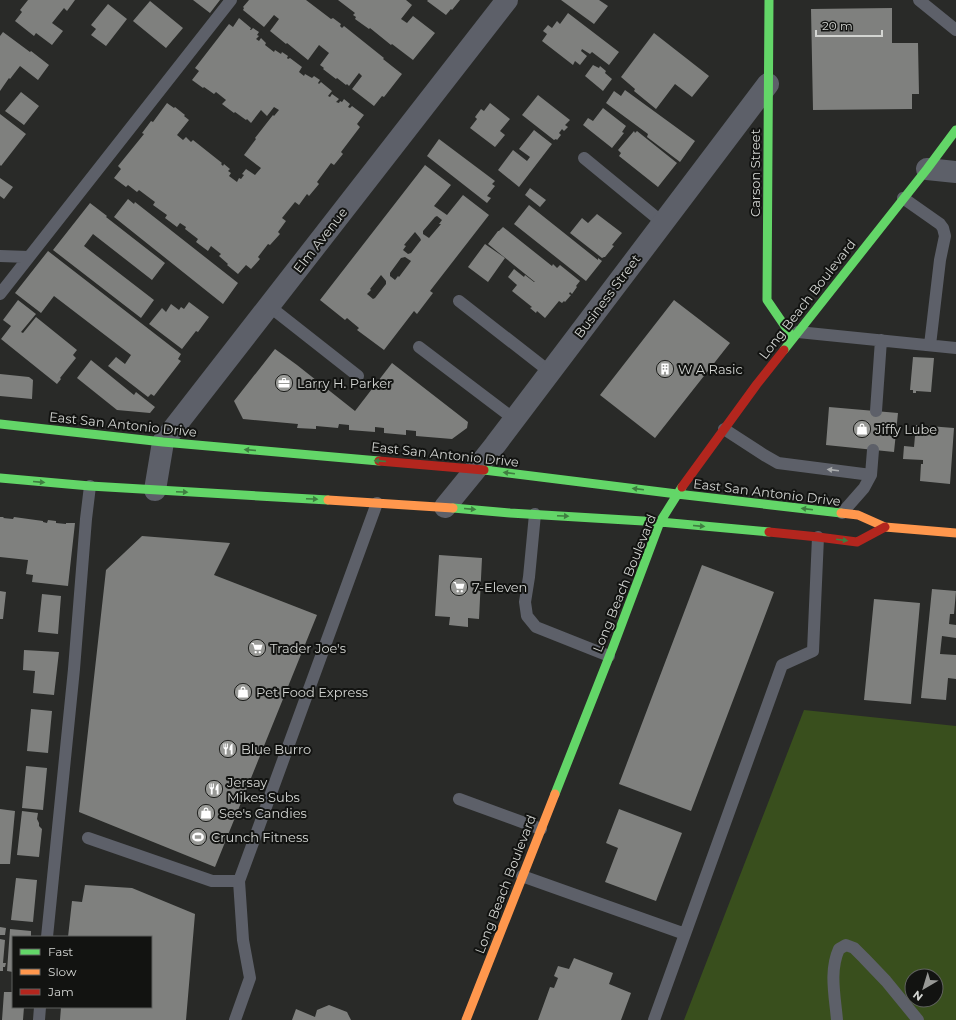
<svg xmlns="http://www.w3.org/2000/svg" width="956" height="1020" font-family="Montserrat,sans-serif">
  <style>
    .green { fill: #394f1d; fill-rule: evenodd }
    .building { fill: #7f807e; fill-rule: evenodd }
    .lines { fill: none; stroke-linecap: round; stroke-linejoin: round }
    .lane { stroke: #5d6069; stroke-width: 12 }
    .street { stroke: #5d6069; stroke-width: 22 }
    .fast { stroke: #63d668; stroke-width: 9 }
    .slow { stroke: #ff974d; stroke-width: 9 }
    .jam { stroke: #b3261e; stroke-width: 9 }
    .oneway { fill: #3f7e41 }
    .oneway2 { fill: #aaacad }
    .labels { text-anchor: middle; stroke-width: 4; stroke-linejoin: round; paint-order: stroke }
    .street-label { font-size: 13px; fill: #d3d5d2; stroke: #121311 }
    .poi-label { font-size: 13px; fill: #d3d5d2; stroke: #121311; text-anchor: start }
  </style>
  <rect width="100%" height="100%" fill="#292a28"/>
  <path class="green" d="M804,710L956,726V1020H684ZM912,976H936V1000H912Z"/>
  <path class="building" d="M28,0H75L67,11L64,8L52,23L63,31L52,45L36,33L34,36L15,21L22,12L20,10Z
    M193,0H220L210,13Z
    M249,0H306L331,19L333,18L341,24L340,26L342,28L344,26L384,58L383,59L402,74L384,97L382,96L374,106L352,89L362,76L359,73L349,86L347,84L346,85L337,78L336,79L323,69L324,68L320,65L329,53L319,45L308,60L287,43L286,44L270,31L279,19L274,15L264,27L243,10L244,8L243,7Z
    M338,0H406L412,5L401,19L407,23L413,16L435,33L413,60L392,44L391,45L370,28L369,29L355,19L356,17L353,15L355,13Z
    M428,0H460L452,10L451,9L446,15L427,1Z
    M561,0H599L608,6L594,24Z
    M150,1L183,28L166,48L133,21Z
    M108,4L127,19L106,46L91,35L96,29L91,25Z
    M892,8V43H918L919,94H912V109L813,110L811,9Z
    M568,13L619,52L609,65L592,52L590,54L582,49L581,51L587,56L580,65L575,61L573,65L542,41L547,34L543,31L548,25L552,28L557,21L560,24Z
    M239,18L251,28L250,30H251L253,28L259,32L257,35L259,36L256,39L259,41L261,38L266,43L265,45L274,52L275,50L281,54L282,52L288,56L287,58L288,59L290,58L302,67L299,72L304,76L305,74L312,78L314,76L320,80L318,83L319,84L321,82L332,91L328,96L330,97L332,94L339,99L336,102L339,103L340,101L342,102L344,99L350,104L348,107L350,108L352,106L364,115L357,124L360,127L341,152L343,154L334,165L331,163L317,182L319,184L309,196L307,194L299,205L295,202L282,218L286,221L278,232L280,234L270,245L268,244L258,257L260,259L251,269L246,265L238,274L227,265L228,264L219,256L221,254L211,246L208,251L196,242L198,239L185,229L186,227L180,223L177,227L165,218L167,215L153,205L155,202L139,190L137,192L128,185L126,187L114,178L121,169L118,166L144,134L142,133L151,121L153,122L167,103L174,108L175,107L185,115L184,116L189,120L177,135L183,140L186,137L191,142L193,140L222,163L221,164L223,166L224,164L230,169L228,171L231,173L229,176L237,182L239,178L241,179L244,175L242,174L246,169L255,175L261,168L244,155L256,139L255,138L273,115L274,116L279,110L274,107L267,116L261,110L251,123L247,119L246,120L235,112L234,113L222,104L226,100L216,92L214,94L204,87L203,88L192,80L199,71L195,68L229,24L233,27Z
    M3,32L30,52L31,51L49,65L38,80L20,66L10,79L9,78L0,91V36Z
    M654,33L709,76L692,97L675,84L656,109L634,91L635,89L621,77Z
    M593,65L599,68L600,66L606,71L605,73L612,79L603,91L585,76Z
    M625,90L695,141L680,162L647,137L648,134L606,103L614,91L621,96Z
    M21,92L39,106L24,125L5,111Z
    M538,95L570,120L565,125L568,127L564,131L562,129L559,133L561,135L557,140L556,139L554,140L522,115Z
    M490,103L510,119L500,131L505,135L495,147L470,128L477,119L475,117L481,109L484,111Z
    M603,108L626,126L622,132L624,133L612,148L583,125L588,118L593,121Z
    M0,114L26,134L1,166L0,165Z
    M534,130L552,144L519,187L498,170L513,150L527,161L530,157L519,149Z
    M634,131L635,133L637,131L677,163L658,187L619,156L621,153L618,150Z
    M439,139L495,181L492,184L495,186L487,196L491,198L487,203L427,156Z
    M425,165L451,185L434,206L447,215L463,195L489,215L430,291L433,293L417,314L414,311L384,350L357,330L359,328L347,318L345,320L320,300ZM437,216L442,220L439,224H441L429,238L423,234V231L435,217ZM415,232L420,238L421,240L411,253L408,254L403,250L406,246L404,245ZM405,257L411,261L399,277L398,276L395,280L390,276V273L401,258ZM381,275L386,281V284L375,298L373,299L367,294L371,290L370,289Z
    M0,178L13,187L4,199L0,196Z
    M530,188L546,200L540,207L525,195Z
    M128,199L134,204L135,202L238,283L223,304L114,217Z
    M90,203L107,216L106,217L165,263L152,280L93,234L84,246L154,300L141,318L53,250Z
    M529,205L598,260V258L602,261L586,281L514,224Z
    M597,214L622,233L612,245L614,246L605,257H604L602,258L570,233L582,218L588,223Z
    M503,227L552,266L553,264L557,268L560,265L580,281L576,286L577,287L572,294L570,292L569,294L571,295L565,302L564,301L562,303L559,301L545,318L537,311L536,313L530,308L532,307L512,291L517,285L508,277L514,269L524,277L525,275L534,282H535L488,244L498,231H499Z
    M485,244L505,258L488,282L468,267Z
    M48,251L181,354L178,359L181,361L154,396L151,394L148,397L108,366L116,357L125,364L131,355L54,296L41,313L15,293Z
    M18,300L36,314L21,332L23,333L36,317L77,350L73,355L76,358L60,378L61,379L57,384L1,339L11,326L3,320Z
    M674,300L730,343L655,438L600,395Z
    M189,302L209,317L198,332L196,331L182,349L149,324L162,308L166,312L171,304L179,310L181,307L184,309Z
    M275,349L297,365L355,411L392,363L468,422L467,428L452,439L416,436V431L406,430V435L384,433V428L375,427V432L349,430V425L339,424L338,428L316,426V429L297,428L298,424L243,419L234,401Z
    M913,357L934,358L931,392L916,391V393H913V390H910Z
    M91,360L134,395L136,392L155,407L150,413L117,410L77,378Z
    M0,374L29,377L33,380L32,399L0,396Z
    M829,407L898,413L894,452L826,445Z
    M916,425L954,428L950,484L920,481L921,464H923V460L903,459L904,446L914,447Z
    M0,517H4L3,518L13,519L14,517L43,521V522L47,523L48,520L56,521V523L66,524V523H75L68,586L32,582L33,575L26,574L28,560L0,557Z
    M142,536L230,543L214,575L317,615L215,867L79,812L106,570Z
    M439,555L482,558L479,619L468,618V627L449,625L450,617L435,616Z
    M702,565L774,592L691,811L619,784Z
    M932,589L956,591L954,614H950L949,624L956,625V638L942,636L940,654L956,655V679L948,678L946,700L921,698Z
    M0,591L6,592L3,619H0Z
    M42,594L61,596L58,634L38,632Z
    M874,599L920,603L911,704L864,700Z
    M24,650L59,652L54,695L33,693L35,671L23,670Z
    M31,709L52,711L48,753L27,751Z
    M26,766L47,768L43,810L22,808Z
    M0,809L15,811L10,864H0Z
    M619,809L682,833L656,901L605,882L618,848L606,843Z
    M22,811L38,813L37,819L39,823V826L42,829L39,857L17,855Z
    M16,878L37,880L33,922L11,920Z
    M85,885L132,888L195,914L186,1020H60L61,1007H151V937H68L72,901L82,902Z
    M0,927L6,928L5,935H0Z
    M10,929L31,931V937H13V972L7,971Z
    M0,939L5,940L3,963H6L5,967H3V971H0Z
    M574,958L613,973L609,984L631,993L621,1020H538L550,987L554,988L558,978L554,976L558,966L569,969Z
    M4,992H13V1007H24L23,1020H2Z
    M329,1005L347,1012L351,1020H292L296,1009L315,1017L317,1010Z"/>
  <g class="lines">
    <path class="lane" d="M919,0L956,30
      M584,158L663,223
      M903,198L940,224L943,228L945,236L940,260L930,345
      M0,256L29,257
      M0,294L231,0
      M459,301L550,372
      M269,306L358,376
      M798,332L956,348
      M419,347L514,419
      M876,411L881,340
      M724,429L764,455L778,463L871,475
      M842,513L864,488L871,475L873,450
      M535,514L529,577L525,602L527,616L536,627L609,656
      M459,799L541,829
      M88,838L212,881H239
      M522,876L685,934
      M47,937L74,669L86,519L90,486
      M39,1020L40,1007
      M235,1020L250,978L243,940L239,881L377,503
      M654,1020L782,665L813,651L818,537
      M837,1020C835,996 829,971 839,949L846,945L854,948L864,958L886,981L918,1020"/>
    <path class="street" d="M927,169L956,172
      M155,490L163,442L507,0
      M445,507L476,469L495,445L768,84"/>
    <path class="fast" d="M769,0L767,300L793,338
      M784,350L927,169L956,130
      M0,424L163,442L379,461
      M484,470L677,494L841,513
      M0,478L90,486L328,500
      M453,508L510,513L660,522L769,532
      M555,794L613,647L660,522L682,487"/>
    <path class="slow" d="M328,500L453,508
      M841,513L858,515L885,527L956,533
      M466,1020L555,794"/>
    <path class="jam" d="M379,461L484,470
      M682,487L757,384L784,350
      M769,532L818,537L857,542L885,527"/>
  </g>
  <defs><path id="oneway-solid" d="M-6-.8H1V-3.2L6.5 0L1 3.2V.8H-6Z"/></defs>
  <g class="oneway">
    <use href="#oneway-solid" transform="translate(250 450) rotate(-175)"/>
    <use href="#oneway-solid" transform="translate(380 461) rotate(-175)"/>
    <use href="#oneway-solid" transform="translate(509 473) rotate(-173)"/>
    <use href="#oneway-solid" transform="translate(39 482) rotate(5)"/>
    <use href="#oneway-solid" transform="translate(638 489) rotate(-173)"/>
    <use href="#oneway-solid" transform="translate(182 492) rotate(3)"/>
    <use href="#oneway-solid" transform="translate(312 499) rotate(3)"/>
    <use href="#oneway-solid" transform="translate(470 509) rotate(5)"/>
    <use href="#oneway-solid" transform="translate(807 509) rotate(-173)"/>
    <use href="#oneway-solid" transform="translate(563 516) rotate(3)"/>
    <use href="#oneway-solid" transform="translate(699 526) rotate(5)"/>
    <use href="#oneway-solid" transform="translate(842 540) rotate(7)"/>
  </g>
  <use class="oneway2" href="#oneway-solid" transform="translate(833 470) rotate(-173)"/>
  <defs>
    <symbol id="building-disc" viewBox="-11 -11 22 22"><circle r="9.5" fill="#989996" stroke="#121311"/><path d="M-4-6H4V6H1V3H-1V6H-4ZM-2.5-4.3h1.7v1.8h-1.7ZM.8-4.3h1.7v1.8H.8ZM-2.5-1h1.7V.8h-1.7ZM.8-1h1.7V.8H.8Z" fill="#fff"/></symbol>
    <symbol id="office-disc" viewBox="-11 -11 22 22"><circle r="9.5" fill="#989996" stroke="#121311"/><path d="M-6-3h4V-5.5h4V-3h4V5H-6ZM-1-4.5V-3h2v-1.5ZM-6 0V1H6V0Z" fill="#fff"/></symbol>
    <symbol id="shop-disc" viewBox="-11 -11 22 22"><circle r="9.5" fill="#989996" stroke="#121311"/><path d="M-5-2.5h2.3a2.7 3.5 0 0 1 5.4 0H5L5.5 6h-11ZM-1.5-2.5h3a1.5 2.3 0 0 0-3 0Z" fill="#fff"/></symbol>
    <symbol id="supermarket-disc" viewBox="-11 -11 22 22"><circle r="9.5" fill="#989996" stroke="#121311"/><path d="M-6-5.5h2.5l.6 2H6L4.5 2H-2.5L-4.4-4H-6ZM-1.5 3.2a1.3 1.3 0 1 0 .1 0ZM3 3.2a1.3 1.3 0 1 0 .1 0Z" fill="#fff"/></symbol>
    <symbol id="restaurant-disc" viewBox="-11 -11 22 22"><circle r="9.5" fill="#989996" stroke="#121311"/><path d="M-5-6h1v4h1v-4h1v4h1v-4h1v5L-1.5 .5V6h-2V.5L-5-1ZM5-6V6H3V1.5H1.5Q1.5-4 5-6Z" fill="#fff"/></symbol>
    <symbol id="stadium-disc" viewBox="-11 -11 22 22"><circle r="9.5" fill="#989996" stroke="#121311"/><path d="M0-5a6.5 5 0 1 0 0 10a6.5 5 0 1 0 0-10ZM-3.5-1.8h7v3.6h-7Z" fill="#fff"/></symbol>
  </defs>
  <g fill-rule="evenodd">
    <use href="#building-disc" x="655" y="359" width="20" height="20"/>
    <use href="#office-disc" x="274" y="373" width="20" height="20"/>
    <use href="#shop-disc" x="852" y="419" width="20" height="20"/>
    <use href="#supermarket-disc" x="449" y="577" width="20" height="20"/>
    <use href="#supermarket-disc" x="247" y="638" width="20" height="20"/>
    <use href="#shop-disc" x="233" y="682" width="20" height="20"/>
    <use href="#restaurant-disc" x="218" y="739" width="20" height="20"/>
    <use href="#restaurant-disc" x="204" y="779" width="20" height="20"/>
    <use href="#shop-disc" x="196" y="803" width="20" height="20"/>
    <use href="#stadium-disc" x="188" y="827" width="20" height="20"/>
  </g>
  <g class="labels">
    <g class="street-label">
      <text transform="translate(755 173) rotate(-90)" y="5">Carson Street</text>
      <text transform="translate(320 240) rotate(-52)" y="5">Elm Avenue</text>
      <text transform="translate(607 296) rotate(-53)" y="5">Business Street</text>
      <text transform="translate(807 299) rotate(-52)" y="5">Long Beach Boulevard</text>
      <text transform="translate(123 424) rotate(6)" y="5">East San Antonio Drive</text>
      <text transform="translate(445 454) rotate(6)" y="5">East San Antonio Drive</text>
      <text transform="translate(767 492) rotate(7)" y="5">East San Antonio Drive</text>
      <text transform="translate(624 583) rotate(-68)" y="5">Long Beach Boulevard</text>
      <text transform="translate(505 884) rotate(-69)" y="5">Long Beach Boulevard</text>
    </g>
    <g class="poi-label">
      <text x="678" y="374">W A Rasic</text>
      <text x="297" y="388">Larry H. Parker</text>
      <text x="875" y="434">Jiffy Lube</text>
      <text x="472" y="592">7-Eleven</text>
      <text x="270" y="653">Trader Joe's</text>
      <text x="256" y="697">Pet Food Express</text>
      <text x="241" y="754">Blue Burro</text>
      <text x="227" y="787">Jersay<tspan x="227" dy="15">Mikes Subs</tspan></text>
      <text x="219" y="818">See's Candies</text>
      <text x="211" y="842">Crunch Fitness</text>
    </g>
  </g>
  <rect x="12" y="936" width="140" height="72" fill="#121311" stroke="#5f615e"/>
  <rect x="20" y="949" width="20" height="6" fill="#63d668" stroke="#5f615e"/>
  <text x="48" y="956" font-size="12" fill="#d3d5d2">Fast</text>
  <rect x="20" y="969" width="20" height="6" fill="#ff974d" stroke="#5f615e"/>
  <text x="48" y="976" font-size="12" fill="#d3d5d2">Slow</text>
  <rect x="20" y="989" width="20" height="6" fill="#b3261e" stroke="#5f615e"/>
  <text x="48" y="996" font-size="12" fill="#d3d5d2">Jam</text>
  <g transform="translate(924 988) rotate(218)"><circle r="19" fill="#121311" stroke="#5f615e"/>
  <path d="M0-3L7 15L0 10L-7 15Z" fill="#989996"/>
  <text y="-6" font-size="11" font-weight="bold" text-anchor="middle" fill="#d3d5d2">N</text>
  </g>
  <path d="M816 30v6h66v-6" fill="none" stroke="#d3d5d2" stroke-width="2"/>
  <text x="822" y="30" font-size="12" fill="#d3d5d2" stroke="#121311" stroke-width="3" paint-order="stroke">20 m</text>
</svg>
